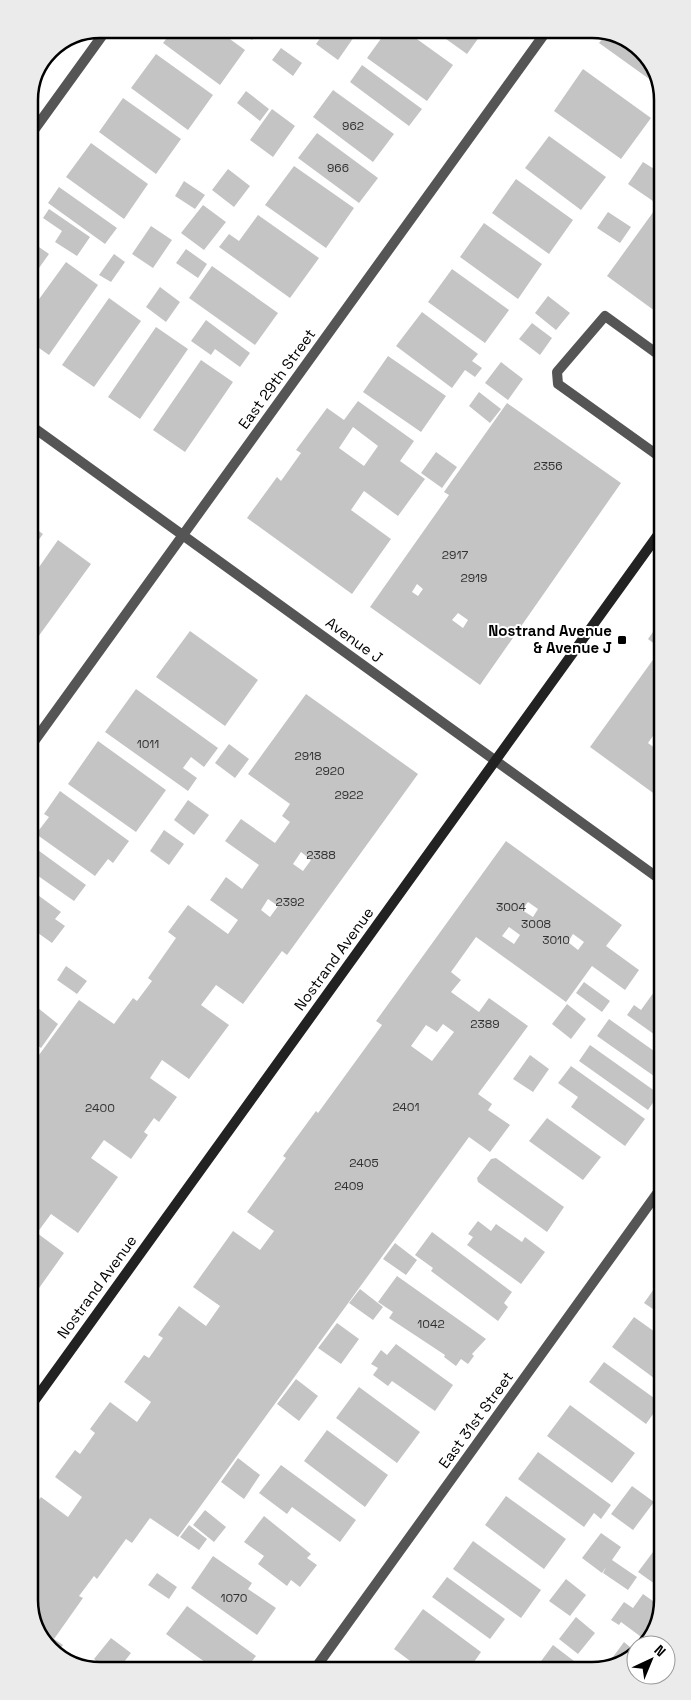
<svg xmlns="http://www.w3.org/2000/svg" width="691" height="1700" font-family="'Space Grotesk',sans-serif">
  <style>
    .building { fill: #c4c4c4; fill-rule: evenodd }
    .lines { fill: none; stroke-linecap: round; stroke-linejoin: round }
    .service { stroke: #555; stroke-width: 10 }
    .minor { stroke: #555; stroke-width: 10 }
    .secondary { stroke: #222; stroke-width: 10 }
    .poi-dot { fill: #000; stroke: #fff; stroke-width: 2 }
    .labels { text-anchor: middle; stroke-width: 4; stroke-linejoin: round; paint-order: stroke }
    .number-label { font-size: 12px; fill: #313131 }
    .street-label { font-size: 15px; fill: #000; stroke: #fff }
    .poi-label { font-size: 15px; font-weight: bold; fill: #000; stroke: #fff; text-anchor: end }
    .rim { fill: none; stroke: #000; stroke-width: 2.5 }
  </style>
  <rect width="100%" height="100%" fill="#fff"/>
  <path class="building" d="M174,29H216L245,50L220,85L163,43Z
    M236,29H261L252,40Z
    M327,29H342L354,37L338,60L316,44Z
    M388,29H403L453,65L427,101L367,58Z
    M432,29H485L467,54Z
    M607,33L635,43L659,77V86L599,43Z
    M281,48L302,63L293,76L272,60Z
    M156,54L213,95L188,130L131,88Z
    M362,65L422,109L409,126L350,82Z
    M583,69L651,118L621,159L554,111Z
    M333,90L394,134L373,162L313,117Z
    M246,91L269,109L260,121L237,103Z
    M123,98L181,139L156,174L99,132Z
    M272,109L295,126L273,157L250,140Z
    M317,133L378,178L359,203L298,158Z
    M549,136L606,177L581,210L525,168Z
    M91,143L148,184L124,219L66,177Z
    M643,162L659,172V192L653,201L628,184Z
    M294,166L354,208L326,248L265,205Z
    M228,169L250,186L234,207L212,190Z
    M516,179L573,220L549,254L492,213Z
    M184,181L205,195L195,209L175,196Z
    M59,187L117,228L105,244L48,203Z
    M659,204V314L607,276Z
    M203,205L226,222L204,250L181,233Z
    M49,209L90,237L77,256L55,242L62,231L43,218Z
    M608,212L631,227L620,243L597,228Z
    M258,215L319,258L290,298L219,247L229,234L239,241Z
    M484,223L542,264L518,299L460,257Z
    M151,226L172,240L153,268L132,254Z
    M29,240L49,254L29,282Z
    M186,249L207,264L198,278L176,263Z
    M114,254L125,262L111,282L99,275Z
    M66,262L98,285L49,355L29,341V313Z
    M212,266L278,313L255,345L189,298Z
    M452,269L509,310L485,343L428,302Z
    M160,287L180,302L166,322L146,307Z
    M548,296L570,313L556,330L535,313Z
    M109,298L141,321L94,387L62,365Z
    M422,312L478,354L472,361L482,368L475,377L465,370L452,388L396,346Z
    M206,320L250,353L240,367L215,349L211,355L191,341Z
    M532,323L552,338L540,355L519,339Z
    M156,327L188,349L140,419L108,397Z
    M388,356L446,396L421,432L363,392Z
    M201,360L233,382L185,452L153,430Z
    M501,362L523,379L508,400L485,383Z
    M479,392L501,409L490,423L469,406Z
    M358,401L414,441L400,461L425,479L398,516L364,491L351,510L391,539L352,594L247,518L277,477L281,481L301,453L296,450L327,408L344,420ZM353,427L378,446L364,466L339,448Z
    M507,403L621,483L480,685L370,607L449,495L444,492ZM417,584L423,589L418,596L412,592ZM458,613L468,620L463,628L452,620Z
    M436,452L457,467L442,488L421,473Z
    M30,525L43,534L30,552Z
    M58,540L91,564L30,648V580Z
    M660,622V648L648,639Z
    M190,631L258,680L225,726L156,677Z
    M660,650V741L653,736L648,743L659,751L660,749V798L590,747Z
    M136,689L218,748L204,767L191,757L183,768L197,778L188,791L105,732Z
    M306,694L418,774L287,955L282,951L243,1004L216,985L201,1005L229,1025L189,1079L162,1060L150,1078L177,1097L159,1122L154,1118L144,1132L148,1135L131,1159L104,1140L91,1158L118,1177L78,1233L51,1214L37,1233L64,1253L32,1298L31,1066L79,1000L114,1024L133,998L137,1001L152,981L148,978L176,938L168,932L188,905L228,934L238,920L210,900L226,877L242,889L259,865L225,841L241,819L275,843L290,822L282,816L290,804L248,774ZM301,852L311,860L303,871L293,864ZM268,899L278,906L270,917L261,910Z
    M98,741L166,790L136,832L68,784Z
    M229,744L249,759L235,778L215,763Z
    M60,791L129,841L113,863L108,859L95,876L36,834L49,817L44,814Z
    M188,800L209,815L194,835L174,820Z
    M164,830L184,844L169,865L150,851Z
    M506,841L622,925L606,946L639,970L625,990L592,966L566,1002L476,937L451,972L461,980L451,992L479,1012L489,998L528,1026L478,1094L492,1104L488,1110L510,1125L490,1152L469,1137L178,1537L150,1518L132,1543L126,1539L97,1579L94,1576L79,1596L83,1598L54,1639L63,1645L55,1656L32,1623V1510L41,1497L68,1517L82,1497L55,1477L75,1450L80,1454L95,1433L90,1429L110,1402L137,1422L151,1402L124,1382L144,1355L149,1358L163,1338L158,1335L179,1306L206,1326L220,1306L193,1287L233,1231L260,1250L274,1231L247,1212L286,1158L283,1156L316,1111L318,1113L382,1025L376,1021ZM528,902L538,909L533,917L522,910ZM509,927L520,935L514,944L502,936ZM573,934L584,942L578,950L568,942ZM443,1024L454,1032L432,1061L411,1046L426,1025L437,1032Z
    M31,845L86,885L74,901L31,871Z
    M31,890L61,912L55,919L65,926L52,943L31,928Z
    M66,966L87,981L77,994L57,980Z
    M584,982L610,1001L602,1012L576,993Z
    M661,988V1044L656,1041L658,1037L627,1015L634,1005L641,1010L654,992L656,995Z
    M567,1004L586,1019L571,1039L552,1024Z
    M38,1008L58,1024L41,1048L31,1041V1018Z
    M609,1019L661,1056V1081L597,1036Z
    M590,1045L659,1094L648,1110L579,1061Z
    M530,1055L549,1069L533,1092L513,1079Z
    M571,1066L645,1119L625,1146L571,1107L578,1097L558,1083Z
    M547,1118L601,1157L583,1180L529,1141Z
    M496,1158L564,1207L547,1232L478,1182L477,1178L491,1159Z
    M478,1221L491,1231L496,1224L522,1242L525,1237L545,1252L521,1284L467,1245L473,1237L468,1234Z
    M432,1232L512,1292L504,1303L508,1307L498,1321L431,1271L433,1268L415,1255Z
    M395,1243L417,1260L406,1275L383,1259Z
    M397,1276L486,1339L472,1354L474,1356L468,1364L461,1359L456,1366L444,1357L445,1355L389,1318L393,1312L378,1302Z
    M661,1279L662,1289V1315L644,1303Z
    M360,1289L383,1307L373,1320L349,1303Z
    M634,1317L662,1337V1384L612,1347Z
    M337,1323L359,1339L341,1364L318,1348Z
    M396,1344L453,1385L435,1411L392,1381L388,1386L373,1375L378,1368L371,1364L381,1350L387,1355Z
    M604,1362L661,1403L646,1424L589,1382Z
    M296,1379L318,1396L299,1421L277,1404Z
    M359,1387L420,1432L397,1463L336,1418Z
    M570,1405L635,1453L612,1483L547,1436Z
    M327,1430L388,1475L365,1507L304,1461Z
    M538,1452L611,1505L601,1519L594,1513L584,1527L518,1479Z
    M238,1458L260,1475L244,1499L221,1482Z
    M281,1465L356,1520L340,1542L292,1507L287,1514L259,1493Z
    M632,1486L654,1502L633,1530L611,1514Z
    M506,1496L566,1539L544,1569L485,1525Z
    M205,1510L226,1527L214,1542L193,1525Z
    M264,1516L311,1554L307,1558L317,1565L300,1587L291,1580L287,1586L258,1564L264,1556L244,1542Z
    M189,1525L207,1539L199,1550L180,1537Z
    M601,1533L621,1547L612,1560L637,1577L628,1590L603,1573L606,1567L602,1573L582,1558Z
    M662,1540V1589L638,1572Z
    M473,1541L541,1590L521,1618L453,1569Z
    M213,1556L252,1583L248,1589L276,1608L257,1635L191,1588Z
    M157,1573L177,1587L169,1599L148,1585Z
    M447,1577L505,1619L490,1639L432,1597Z
    M566,1579L586,1595L570,1616L549,1601Z
    M643,1594L660,1606L648,1642L621,1622L619,1625L611,1620L624,1602L633,1608Z
    M187,1606L256,1656L245,1670H216L166,1634Z
    M423,1609L481,1652L469,1669H421L394,1649Z
    M576,1617L595,1633L578,1654L559,1639Z
    M111,1638L131,1653L117,1671H109L94,1659Z
    M624,1642L636,1652L617,1666L610,1661Z
    M553,1645L574,1661L569,1668H536Z
    M384,1662L394,1669H380Z
    M160,1664L165,1667L168,1664L177,1671H155Z"/>
  <g class="lines">
    <path class="service" d="M659,355L605,316L557,372L558,384L660,457"/>
    <path class="minor" d="M29,137L107,29
      M30,425L661,880
      M30,747L548,29
      M314,1670L661,1188"/>
    <path class="secondary" d="M32,1404L660,532"/>
  </g>
  <rect class="poi-dot" x="617" y="635" width="10" height="10" rx="2.5"/>
  <g class="labels">
    <g class="number-label">
      <text x="353" y="130">962</text>
      <text x="338" y="172">966</text>
      <text x="548" y="470">2356</text>
      <text x="455" y="559">2917</text>
      <text x="474" y="582">2919</text>
      <text x="148" y="748">1011</text>
      <text x="308" y="760">2918</text>
      <text x="330" y="775">2920</text>
      <text x="349" y="799">2922</text>
      <text x="321" y="859">2388</text>
      <text x="290" y="906">2392</text>
      <text x="511" y="911">3004</text>
      <text x="536" y="928">3008</text>
      <text x="556" y="944">3010</text>
      <text x="485" y="1028">2389</text>
      <text x="406" y="1111">2401</text>
      <text x="100" y="1112">2400</text>
      <text x="364" y="1167">2405</text>
      <text x="349" y="1190">2409</text>
      <text x="431" y="1328">1042</text>
      <text x="234" y="1602">1070</text>
    </g>
    <g class="street-label">
      <text transform="translate(277 379) rotate(-54)" y="5">East 29th Street</text>
      <text transform="translate(354 640) rotate(36)" y="5">Avenue J</text>
      <text transform="translate(334 959) rotate(-54)" y="5">Nostrand Avenue</text>
      <text transform="translate(97 1287) rotate(-54)" y="5">Nostrand Avenue</text>
      <text transform="translate(476 1420) rotate(-54)" y="5">East 31st Street</text>
    </g>
    <g class="poi-label">
      <text x="612" y="636">Nostrand Avenue<tspan x="612" dy="17">&amp; Avenue J</tspan></text>
    </g>
  </g>
  <path d="M0 0H691V1700H0ZM100 38H592A62 62 0 0 1 654 100V1600A62 62 0 0 1 592 1662H100A62 62 0 0 1 38 1600V100A62 62 0 0 1 100 38Z" fill="#ebebeb" fill-rule="evenodd"/>
  <path class="rim" d="M100 38H592A62 62 0 0 1 654 100V1600A62 62 0 0 1 592 1662H100A62 62 0 0 1 38 1600V100A62 62 0 0 1 100 38Z"/>
  <g transform="translate(651 1660) rotate(44)"><circle r="24" fill="#ffffff" stroke="#999999"/>
  <path d="M0-4L9 19L0 12L-9 19Z" fill="#000000"/>
  <text y="-8" font-size="14" font-weight="bold" text-anchor="middle" fill="#000000">N</text>
  </g>
</svg>
